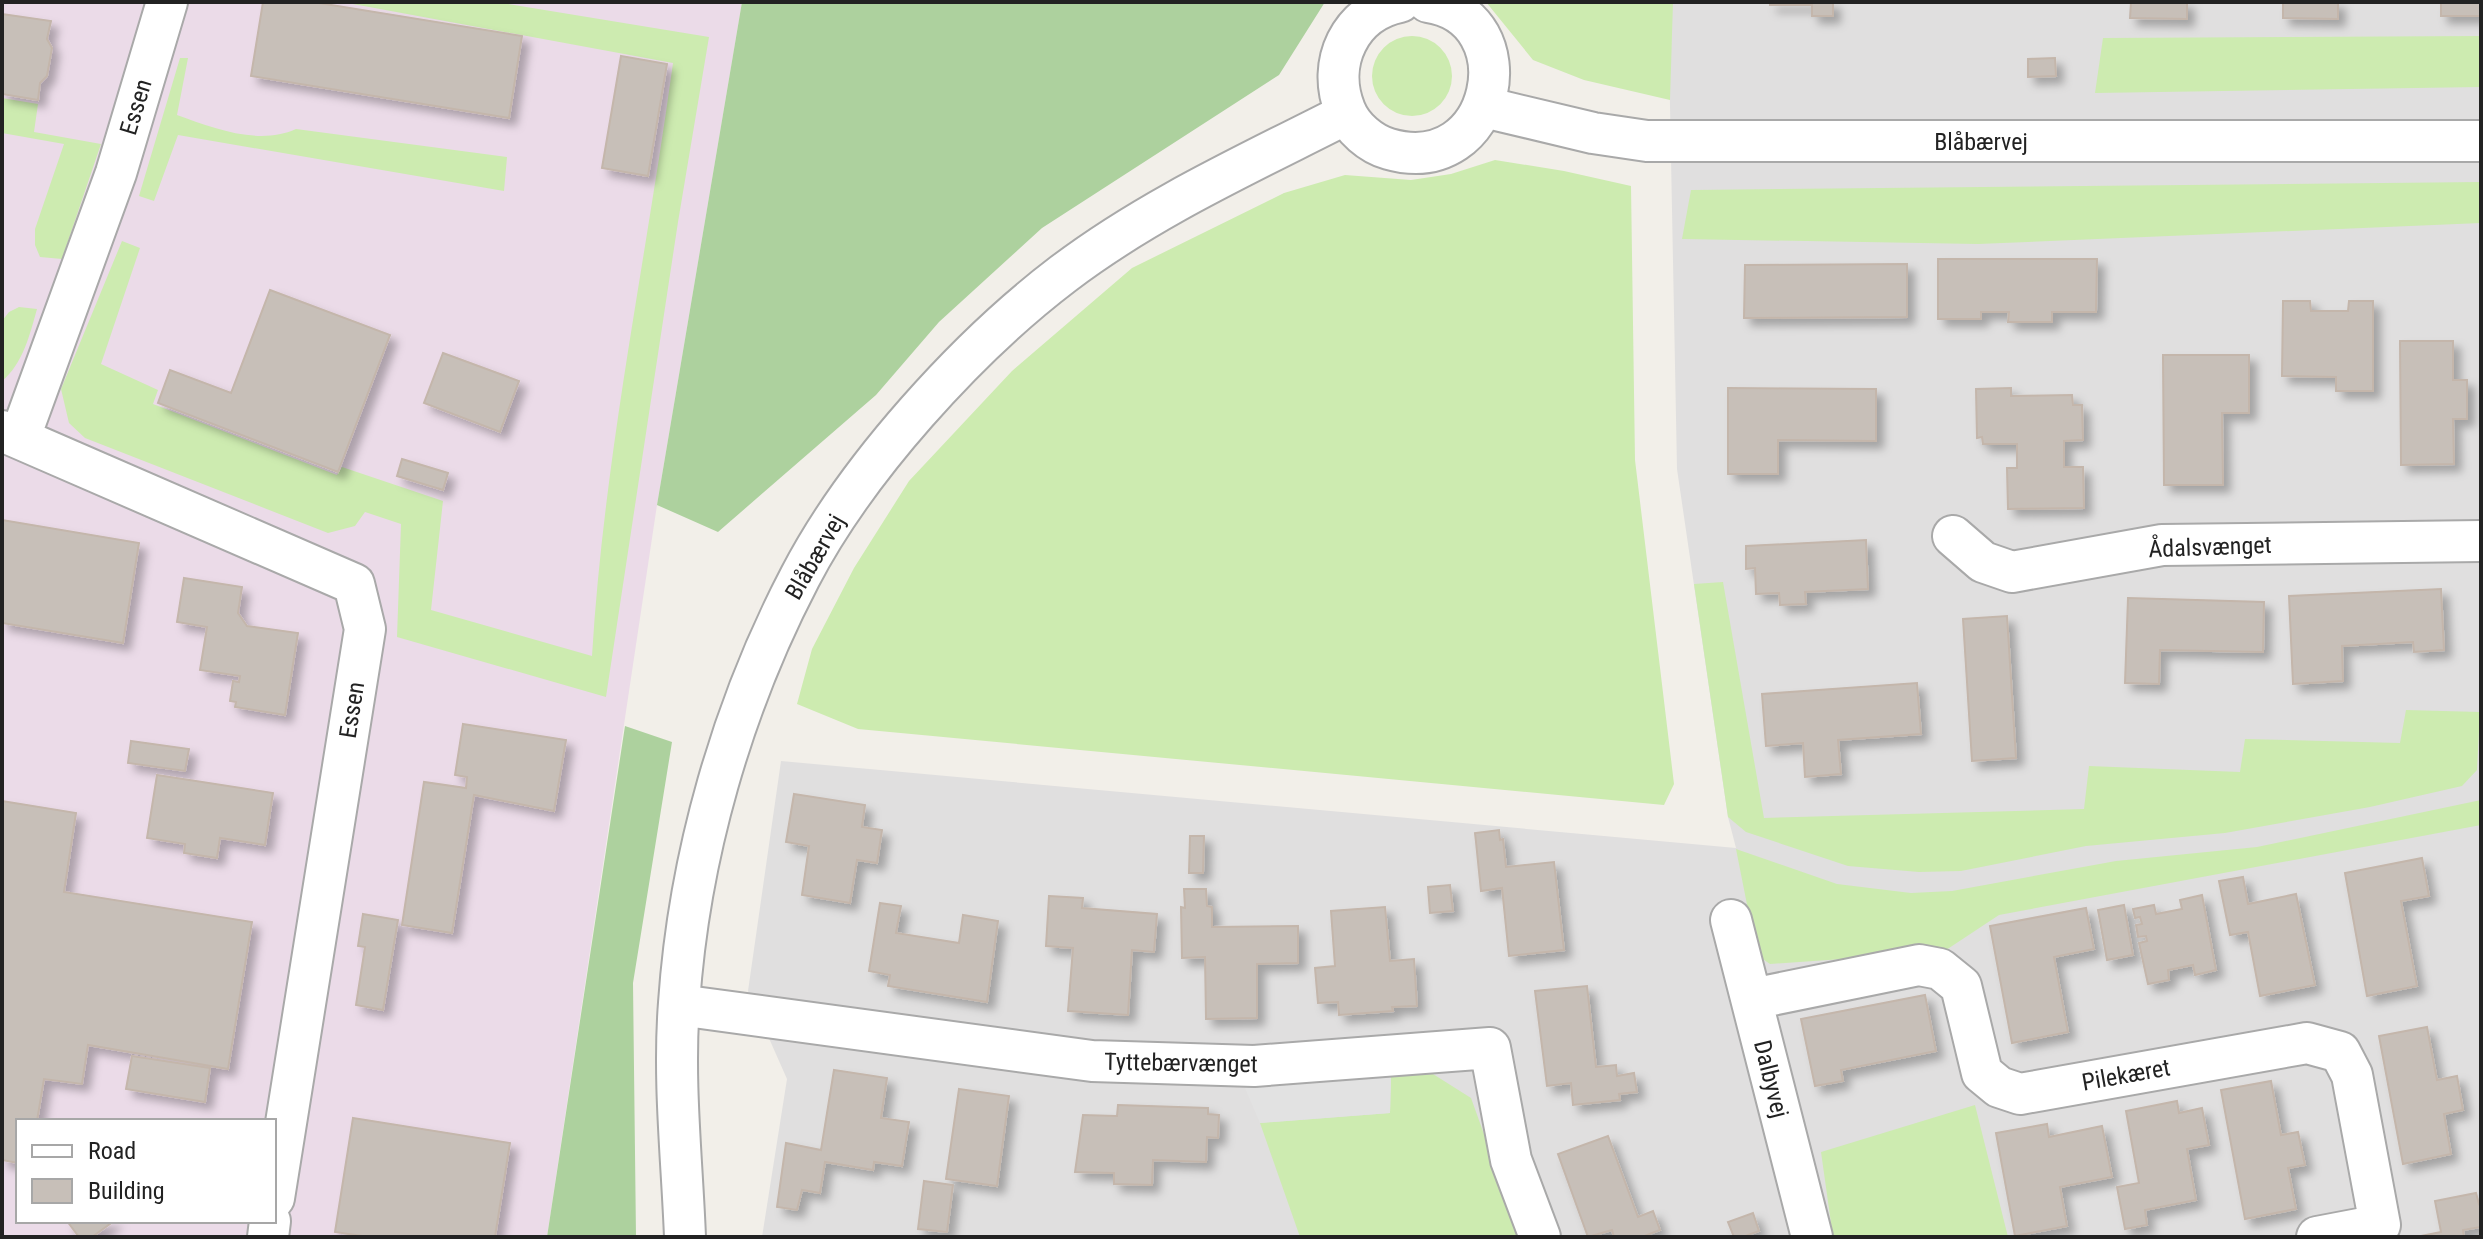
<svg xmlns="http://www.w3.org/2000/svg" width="2483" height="1239" font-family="'Roboto Condensed',sans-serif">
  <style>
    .residential { fill: #e0dfdf }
    .industrial { fill: #ebdbe8; fill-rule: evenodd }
    .grass { fill: #cdebb0 }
    .forest { fill: #add19e }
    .parking { fill: #e2e2e2 }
    .building { fill: #c7bfb8; stroke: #c4b6ab; stroke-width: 2; filter: url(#shadow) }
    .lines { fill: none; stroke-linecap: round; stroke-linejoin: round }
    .minor-casing { stroke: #a9a9a9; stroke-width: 44 }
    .minor { stroke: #fff; stroke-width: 40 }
    .labels { text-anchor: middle; stroke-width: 6; stroke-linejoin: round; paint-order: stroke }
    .street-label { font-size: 24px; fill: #222; stroke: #fff }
  </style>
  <defs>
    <filter id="shadow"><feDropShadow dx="7" dy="7" stdDeviation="4" flood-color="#0004"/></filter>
  </defs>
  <rect width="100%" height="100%" fill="#f2efe9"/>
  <path class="residential" d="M1668,2H2481V1237H762L787,1079L748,991L781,761L1736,848L1728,817L1677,469Z"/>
  <path class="industrial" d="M2,2H742L657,505L547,1237H2ZM18,1121H274V1221H18Z"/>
  <path class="grass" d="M342,2H496L709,37L678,222L606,697L397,637L401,524L365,512L355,526L328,533L85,438L69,423L61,389L122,241L140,248L101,364L158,390L153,404L337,475L342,467L443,501L431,610L592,656C604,456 646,261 673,63Z
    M1486,2H1673L1670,100L1584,80L1533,60Z
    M1372 76a40 40 0 1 1 80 0a40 40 0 1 1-80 0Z
    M2481,36V87L2095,93L2103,38Z
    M180,58H188L177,115C213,128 259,146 296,129L507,157L504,191L178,135L154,201L139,196Z
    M2,98L38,104L34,132L101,144L62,259L40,257L35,245V229L64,144L2,133Z
    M1495,160L1564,171L1631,186L1635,460L1674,784L1664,805L858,729L797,704L812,649L854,568L909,481L1012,371L1132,268L1284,193L1345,175L1411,180L1451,174Z
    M2481,182V223L1978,244L1682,239L1691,190Z
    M19,307L37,309C30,334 23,364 2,381V321L9,312Z
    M1723,582L1764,818L2084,809L2089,766L2240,772L2245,739L2400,743L2406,710L2480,712L2477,770L2462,786L2370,807L2225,833L2086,846L1961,871L1919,872L1848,866L1746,832L1728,817L1694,584Z
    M2481,800V825L1999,915L1943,952L1770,964L1757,955L1736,849L1837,884L1911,893L1952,891L2116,861L2257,847Z
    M1433,1074L1471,1098L1521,1237H1300L1260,1123L1390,1113L1391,1076Z
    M1975,1105L2008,1237H1833L1821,1152Z"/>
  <path class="forest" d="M742,2H1325L1279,75L1042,228L939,322L876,395L718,532L657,505Z
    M625,726L672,742L633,983L636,1237H547Z"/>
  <path class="parking" d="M1391,1076L1390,1113L1260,1123L1245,1088Z"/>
  <path class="building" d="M263,2H313L522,36L509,118L251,76Z
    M1770,2H1833V16H1812V5H1770Z
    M2131,2H2187V19L2130,18Z
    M2283,2H2338V19L2283,18Z
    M2441,2H2481V16H2441Z
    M2,14L51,21L47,39L52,48L47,76L40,83L38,100L2,94Z
    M621,56L667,64L648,176L602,168Z
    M2055,58L2056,76L2028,77V59Z
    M1938,259H2097L2096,312H2052V322H2008L2009,312H1981V319H1938Z
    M1907,264V317L1744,318L1745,265Z
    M270,290L390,335L338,472L158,403L170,370L231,393Z
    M2283,301H2310L2311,311H2348L2349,301H2373V391H2336V377L2282,376Z
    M2400,341H2453V380H2467V419H2453L2454,464L2401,465Z
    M443,353L519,381L500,432L424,403Z
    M2163,355H2249V413H2222L2223,485H2164Z
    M1728,388L1876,389V441L1778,440V474H1728Z
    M2011,388V396L2072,395L2073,405H2082L2083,440L2064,441V467H2083L2084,508L2008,509L2007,468H2017V444H1983L1982,437L1977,438L1976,389Z
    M402,459L448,473L443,490L397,476Z
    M2,520L139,543L123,643L2,623Z
    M1866,540L1868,589L1805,592L1806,604L1780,605L1779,593L1756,594L1755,568L1746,569V546Z
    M184,578L242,587L238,613L247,626L298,633L285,715L235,707L236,702L230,701L233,681L239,682L240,676L200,670L207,627L177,622Z
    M2441,589L2444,650L2414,652L2413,642L2342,646L2343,681L2293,684L2289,596Z
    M2128,598L2264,602L2263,652L2160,650L2159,684L2125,683Z
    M2007,616L2016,758L1972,761L1963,619Z
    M1917,683L1921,734L1838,740L1841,774L1805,777L1803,743L1766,746L1762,694Z
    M463,724L566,740L554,811L474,795L452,933L402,925L424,782L466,788L467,777L455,775Z
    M131,741L189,749L185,771L128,763Z
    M157,775L273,793L265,845L220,838L217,858L184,853L185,844L147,838Z
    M794,794L865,805L862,827L882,830L877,863L857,860L850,903L802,895L809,846L786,842Z
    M2,801L76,813L64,892L252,922L228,1069L88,1045L82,1084L44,1079L37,1121H18V1163L2,1160Z
    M1499,830L1500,840L1503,839L1506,867L1554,862L1564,950L1509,956L1502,888L1481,891L1476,842L1475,833Z
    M1190,836H1204L1203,873H1189Z
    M2422,858L2429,896L2401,901L2417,986L2367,996L2345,873Z
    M2243,877L2248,904L2296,894L2315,985L2260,996L2248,932L2230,935L2219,881Z
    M1450,885L1453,911L1430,913L1428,887Z
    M1184,889H1206L1207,906L1212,907V927L1298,926V963L1257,964V1018L1206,1019L1205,957L1182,958L1181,907L1185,908Z
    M2202,895L2216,970L2195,975L2193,965L2168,970L2169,980L2148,984L2139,943L2147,941L2146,936L2138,937L2136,925L2142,924L2140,917L2135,918L2133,909L2154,905L2156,914L2182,909L2180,900Z
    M1049,896L1083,898L1082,908L1157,914L1154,952L1132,950L1128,1015L1068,1011L1073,948L1046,946Z
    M880,903L901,906L896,933L959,943L963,915L998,921L987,1002L888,986L890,975L869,971Z
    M2124,905L2133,955L2107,960L2098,910Z
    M1385,907L1390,961L1414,959L1417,1006L1392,1007L1393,1011L1339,1015L1338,1002L1318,1003L1315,968L1335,966L1331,911Z
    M2086,908L2094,949L2054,957L2068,1032L2012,1043L1990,926Z
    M363,914L398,920L383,1010L356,1005L365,947L358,946Z
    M1587,986L1596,1067L1616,1065L1617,1076L1634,1073L1637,1092L1619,1094L1620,1100L1573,1105L1571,1083L1547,1086L1535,991Z
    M1925,995L1936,1051L1841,1070L1843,1081L1815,1086L1801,1019Z
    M2427,1027L2437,1080L2457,1076L2463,1110L2444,1114L2451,1154L2403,1164L2379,1036Z
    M132,1056L210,1068L205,1102L126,1089Z
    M834,1070L887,1078L881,1118L909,1122L902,1166L874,1162L873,1170L825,1162L820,1193L802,1190L797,1210L777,1207L786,1143L821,1150Z
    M2271,1081L2281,1135L2298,1132L2305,1165L2288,1168L2296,1209L2245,1219L2221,1090Z
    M959,1089L1009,1096L997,1186L946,1179Z
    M2177,1101L2179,1113L2202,1108L2209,1145L2187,1149L2196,1200L2145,1210L2147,1225L2125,1229L2117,1187L2139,1183L2126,1111Z
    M1118,1105L1208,1108V1114L1219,1115L1218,1138L1207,1137L1206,1162L1153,1160L1152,1185L1114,1184V1173L1075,1172L1083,1115L1117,1116Z
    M353,1118L510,1143L495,1237H369L335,1232Z
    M2047,1124L2049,1137L2102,1126L2112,1177L2060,1187L2067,1226L2015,1236L1996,1133Z
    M1608,1136L1638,1217L1653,1211L1660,1230L1642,1237H1614L1612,1230L1588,1237L1558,1154Z
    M924,1181L953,1185L947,1232L918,1229Z
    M2476,1193L2479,1204L2481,1203V1227L2463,1230L2464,1237H2416L2441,1232L2435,1201Z
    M1753,1213L1759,1231L1743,1237H1734L1728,1222Z
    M67,1221H114L92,1237H79Z"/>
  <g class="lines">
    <defs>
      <path id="minor" d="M1400,2C1350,12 1326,63 1345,110C1352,128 1371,144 1389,149C1497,180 1529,17 1428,2
        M1484,107L1593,133L1647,141H2481
        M2,431L354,584L365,629L274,1198
        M20,437L116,173L167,2
        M1953,536L1983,562L2012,572L2162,545L2481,541
        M1731,920L1812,1237
        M1752,999L1919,965L1940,969L1961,986L1982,1073L1999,1087L2020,1094L2307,1043L2340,1052L2352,1075L2380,1225L2317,1237
        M679,1005L1092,1061L1254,1066L1490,1048L1511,1160L1540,1237
        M268,1237L270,1221
        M685,1237C682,1160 673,1081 679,1003C689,857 732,707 800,577C856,469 967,347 1063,274C1150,208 1250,163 1346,114"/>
    </defs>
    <use href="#minor" class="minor-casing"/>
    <use href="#minor" class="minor"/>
  </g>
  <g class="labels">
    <g class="street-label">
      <text transform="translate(136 107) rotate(-73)" y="8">Essen</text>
      <text x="1981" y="150">Blåbærvej</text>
      <text transform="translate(2210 547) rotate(-2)" y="8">Ådalsvænget</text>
      <text transform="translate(815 557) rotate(-60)" y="8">Blåbærvej</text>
      <text transform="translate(352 710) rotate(-81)" y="8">Essen</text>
      <text transform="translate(1181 1063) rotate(1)" y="8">Tyttebærvænget</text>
      <text transform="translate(2126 1075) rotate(-10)" y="8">Pilekæret</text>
      <text transform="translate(1771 1079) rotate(76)" y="8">Dalbyvej</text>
    </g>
  </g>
  <rect width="2483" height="1239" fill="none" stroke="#222222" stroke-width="8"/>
  <rect x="16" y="1119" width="260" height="104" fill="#ffffff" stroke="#a7a7a7" stroke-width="2"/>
  <rect x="32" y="1145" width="40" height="12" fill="#ffffff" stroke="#a7a7a7" stroke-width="2"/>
  <text x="88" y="1159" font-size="24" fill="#222222">Road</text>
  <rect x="32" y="1179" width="40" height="24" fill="#c7bfb8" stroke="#a7a7a7" stroke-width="2"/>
  <text x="88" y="1199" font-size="24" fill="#222222">Building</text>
</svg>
